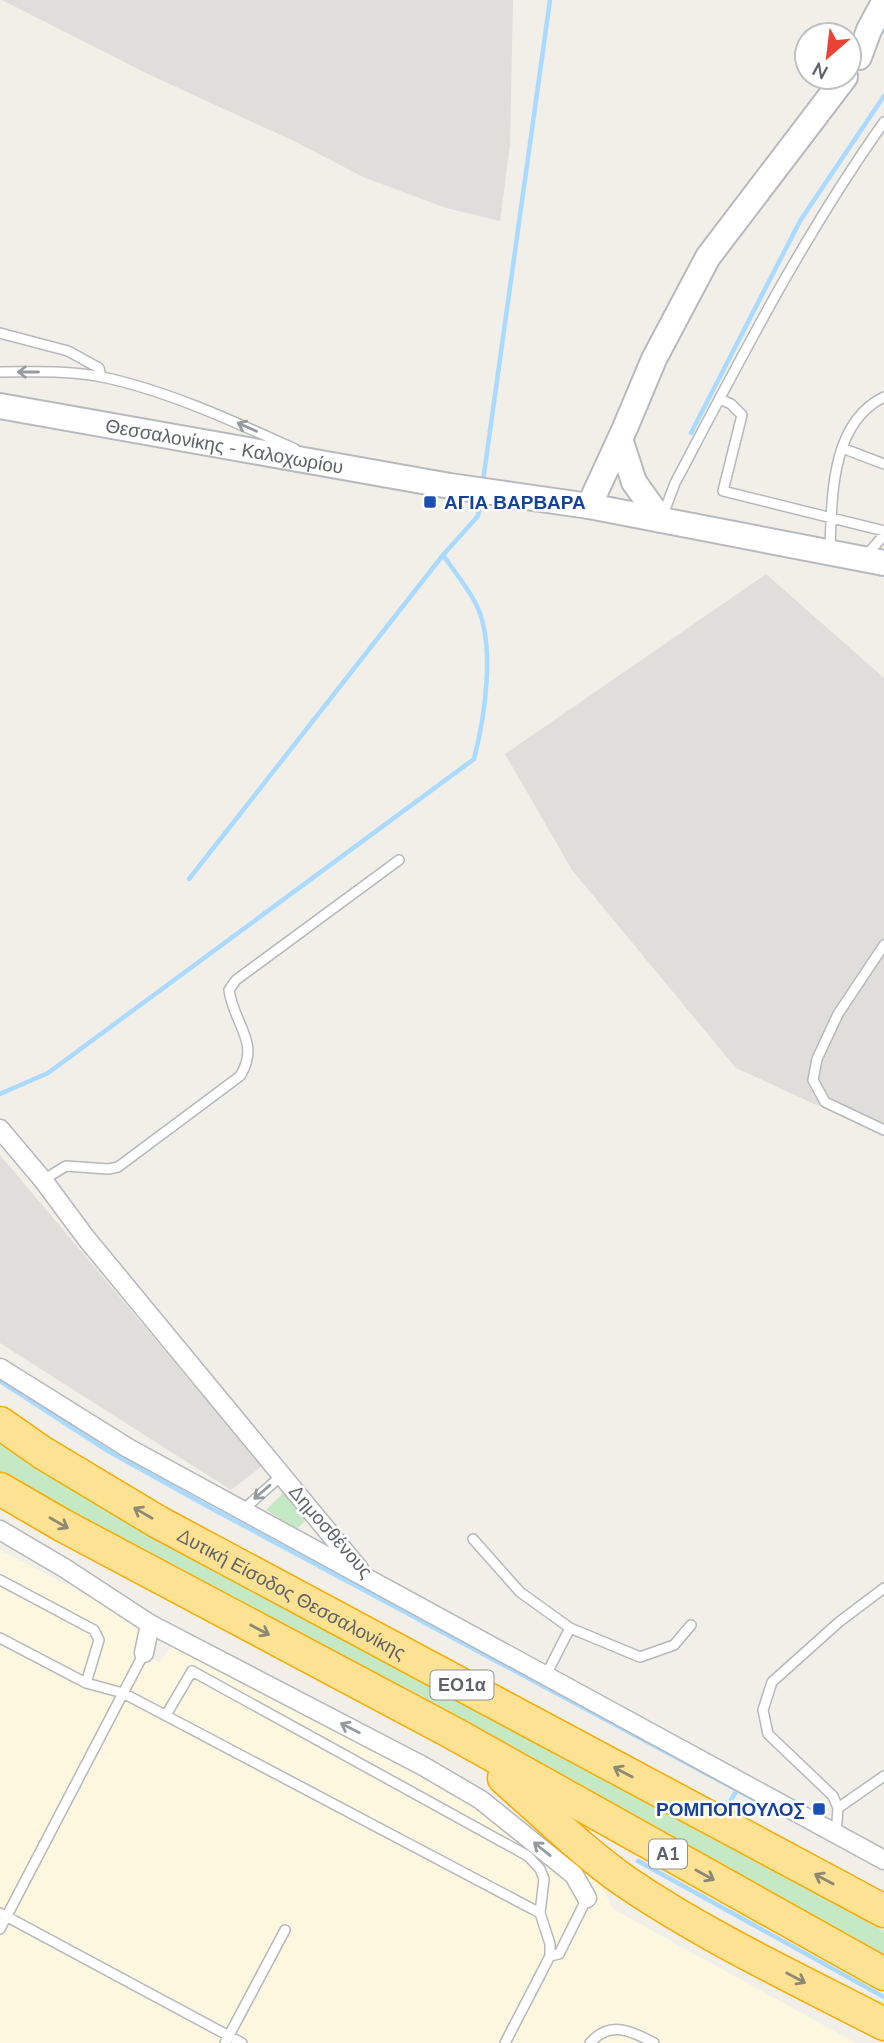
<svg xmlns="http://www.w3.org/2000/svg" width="884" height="2043" font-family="'Nunito Sans',sans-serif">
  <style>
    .commercial { fill: #fef7e0 }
    .industrial { fill: #e0deda }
    .green { fill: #c5e8c5 }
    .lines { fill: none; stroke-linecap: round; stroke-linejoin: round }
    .stream { stroke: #aadaff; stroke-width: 4.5 }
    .lane-casing { stroke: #b5b8bc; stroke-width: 12 }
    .street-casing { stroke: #b5b8bc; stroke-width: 21 }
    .secondary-casing { stroke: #b6babf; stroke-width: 28 }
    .highway-casing { stroke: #f9ab00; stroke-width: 35 }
    .lane { stroke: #fff; stroke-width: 9 }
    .street { stroke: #fff; stroke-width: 18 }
    .secondary { stroke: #fff; stroke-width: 24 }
    .highway { stroke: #fde293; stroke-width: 32 }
    .oneway { stroke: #979a9d }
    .oneway2 { stroke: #8e8975 }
    .transit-dot { fill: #1a4fb4; stroke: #fff; stroke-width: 2.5 }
    .labels { text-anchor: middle; stroke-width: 5; stroke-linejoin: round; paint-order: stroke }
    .shield { fill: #fff; stroke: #8f9295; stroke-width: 2 }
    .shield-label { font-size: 18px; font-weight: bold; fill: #5f6368 }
    .street-label { font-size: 19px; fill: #5f6368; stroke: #fff }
    .transit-label { font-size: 19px; font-weight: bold; fill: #164399; stroke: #fff; text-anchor: start }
  </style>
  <rect width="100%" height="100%" fill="#f1efe8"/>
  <path class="commercial" d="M0,1550L145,1626L136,1648L159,1663L173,1644L594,1870L613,1909L856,2043H0Z"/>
  <path class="industrial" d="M2,0H513L510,145L500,221L446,208L363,177L296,142L150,75Z
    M766,574L884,678V1136L736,1068L572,870L505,754Z
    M0,1155L262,1466L231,1490L0,1343Z"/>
  <path class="green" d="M0,1442L85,1498L254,1592L884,1931V1959L0,1475Z
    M286,1490L309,1517L297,1529L266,1510Z"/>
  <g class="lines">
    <path class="stream" d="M691,433L800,221L884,96
      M483,481L550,0
      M189,879L443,555
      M0,1094L48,1073L474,759C485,716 496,644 476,604C467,587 454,571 443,555L478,516L481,497
      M0,1381L108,1451L209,1507L791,1819
      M731,1800L737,1790
      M638,1861L884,1997"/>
    <defs>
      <path id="lane" d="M0,333L68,351L99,368L101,377
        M0,372C33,372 69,370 102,377C166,390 235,422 295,449
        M720,399L731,404L742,415L723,491L884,531
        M842,448L884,464
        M663,515L675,483C740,360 803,236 884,122
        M830,549C832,499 830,423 884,397
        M865,557L884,535
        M884,945L838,1014L817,1059L813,1080L825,1102L884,1130
        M43,1180L66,1166L108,1169L118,1167L240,1076C261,1043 234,1025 229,990L236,980L399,860
        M243,1510L282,1475
        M473,1539L520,1592L570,1628L640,1657L674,1645L691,1625
        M0,1580L94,1630L99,1640L86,1683
        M0,1638L86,1683L123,1693L540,1913
        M546,1675L570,1628
        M166,1715L192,1671L528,1856L540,1869L544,1879L540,1913L550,1944V1956L505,2043
        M838,1808L884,1776
        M836,1835L838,1808L833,1796L768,1734L763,1710L772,1682L839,1622L884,1588
        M0,1913L242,2043
        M0,1929L144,1653
        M550,1956L559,1954L587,1898
        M225,2043L285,1930
        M590,2043C610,2020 632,2031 654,2043"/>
      <path id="street" d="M0,1129L43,1180L86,1238L359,1569
        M0,1368L128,1448L884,1860
        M0,1530L66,1569L150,1624L144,1653
        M150,1624L423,1766L481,1800L574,1875L587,1898"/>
      <g id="secondary">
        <path d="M859,57L869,30L884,2"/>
        <path id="s1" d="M0,406L450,486L589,506L884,563"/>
        <path d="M622,445L634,482L661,520"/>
        <path d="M589,506L625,428L654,359L708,257L845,77"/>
      </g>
      <g id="highway">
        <path id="s2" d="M0,1423L43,1453L158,1522L884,1911"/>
        <path d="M0,1489L62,1525L453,1733L884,1974"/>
        <path d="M504,1778C544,1813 583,1852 626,1882C707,1937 797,1979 884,2024"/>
      </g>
    </defs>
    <use href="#lane" class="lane-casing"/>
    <use href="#street" class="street-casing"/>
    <use href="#secondary" class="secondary-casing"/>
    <use href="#highway" class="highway-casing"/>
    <use href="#lane" class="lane"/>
    <use href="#street" class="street"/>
    <use href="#secondary" class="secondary"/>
    <use href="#highway" class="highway"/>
  </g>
  <defs><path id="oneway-shaft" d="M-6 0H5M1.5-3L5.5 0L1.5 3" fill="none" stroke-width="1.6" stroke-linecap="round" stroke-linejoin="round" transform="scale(1.75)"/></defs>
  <g class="oneway">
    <use href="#oneway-shaft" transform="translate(28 372) rotate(180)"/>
    <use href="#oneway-shaft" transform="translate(247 427) rotate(-156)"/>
    <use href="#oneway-shaft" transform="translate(262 1492) rotate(139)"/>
    <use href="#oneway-shaft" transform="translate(350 1728) rotate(-153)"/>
    <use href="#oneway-shaft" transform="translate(542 1849) rotate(-141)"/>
  </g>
  <g class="oneway2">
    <use href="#oneway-shaft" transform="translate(143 1513) rotate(-150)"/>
    <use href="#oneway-shaft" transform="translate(59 1523) rotate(30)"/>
    <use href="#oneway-shaft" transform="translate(260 1630) rotate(28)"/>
    <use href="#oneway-shaft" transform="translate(623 1772) rotate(-152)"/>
    <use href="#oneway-shaft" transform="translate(705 1875) rotate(29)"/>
    <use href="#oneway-shaft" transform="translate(824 1879) rotate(-152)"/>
    <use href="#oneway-shaft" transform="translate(796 1978) rotate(28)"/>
  </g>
  <g class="transit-dot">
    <rect x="423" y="495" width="14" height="14" rx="3.5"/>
    <rect x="812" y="1802" width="14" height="14" rx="3.5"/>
  </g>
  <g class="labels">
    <g class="shield">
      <rect x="430.5" y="1670.5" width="63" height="29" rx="5"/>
      <rect x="649" y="1839.5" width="38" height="29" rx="5"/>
    </g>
    <g class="shield-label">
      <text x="462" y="1691">ΕΟ1α</text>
      <text x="668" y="1860">Α1</text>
    </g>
    <g class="street-label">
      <text dy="7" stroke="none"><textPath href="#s1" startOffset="228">Θεσσαλονίκης - Καλοχωρίου</textPath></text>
      <text transform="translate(331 1531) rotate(49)" y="7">Δημοσθένους</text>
      <text dy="7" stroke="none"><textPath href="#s2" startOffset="338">Δυτική Είσοδος Θεσσαλονίκης</textPath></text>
    </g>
    <g class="transit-label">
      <text x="444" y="509">ΑΓΙΑ ΒΑΡΒΑΡΑ</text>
      <text x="805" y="1816" text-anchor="end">ΡΟΜΠΟΠΟΥΛΟΣ</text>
    </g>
  </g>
  <g transform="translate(828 56) rotate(208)"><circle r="33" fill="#ffffff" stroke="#bfc1c3" stroke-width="2"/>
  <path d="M0-5L12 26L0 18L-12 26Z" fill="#ea4335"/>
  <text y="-10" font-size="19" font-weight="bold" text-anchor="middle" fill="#5f6368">N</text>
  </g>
</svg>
